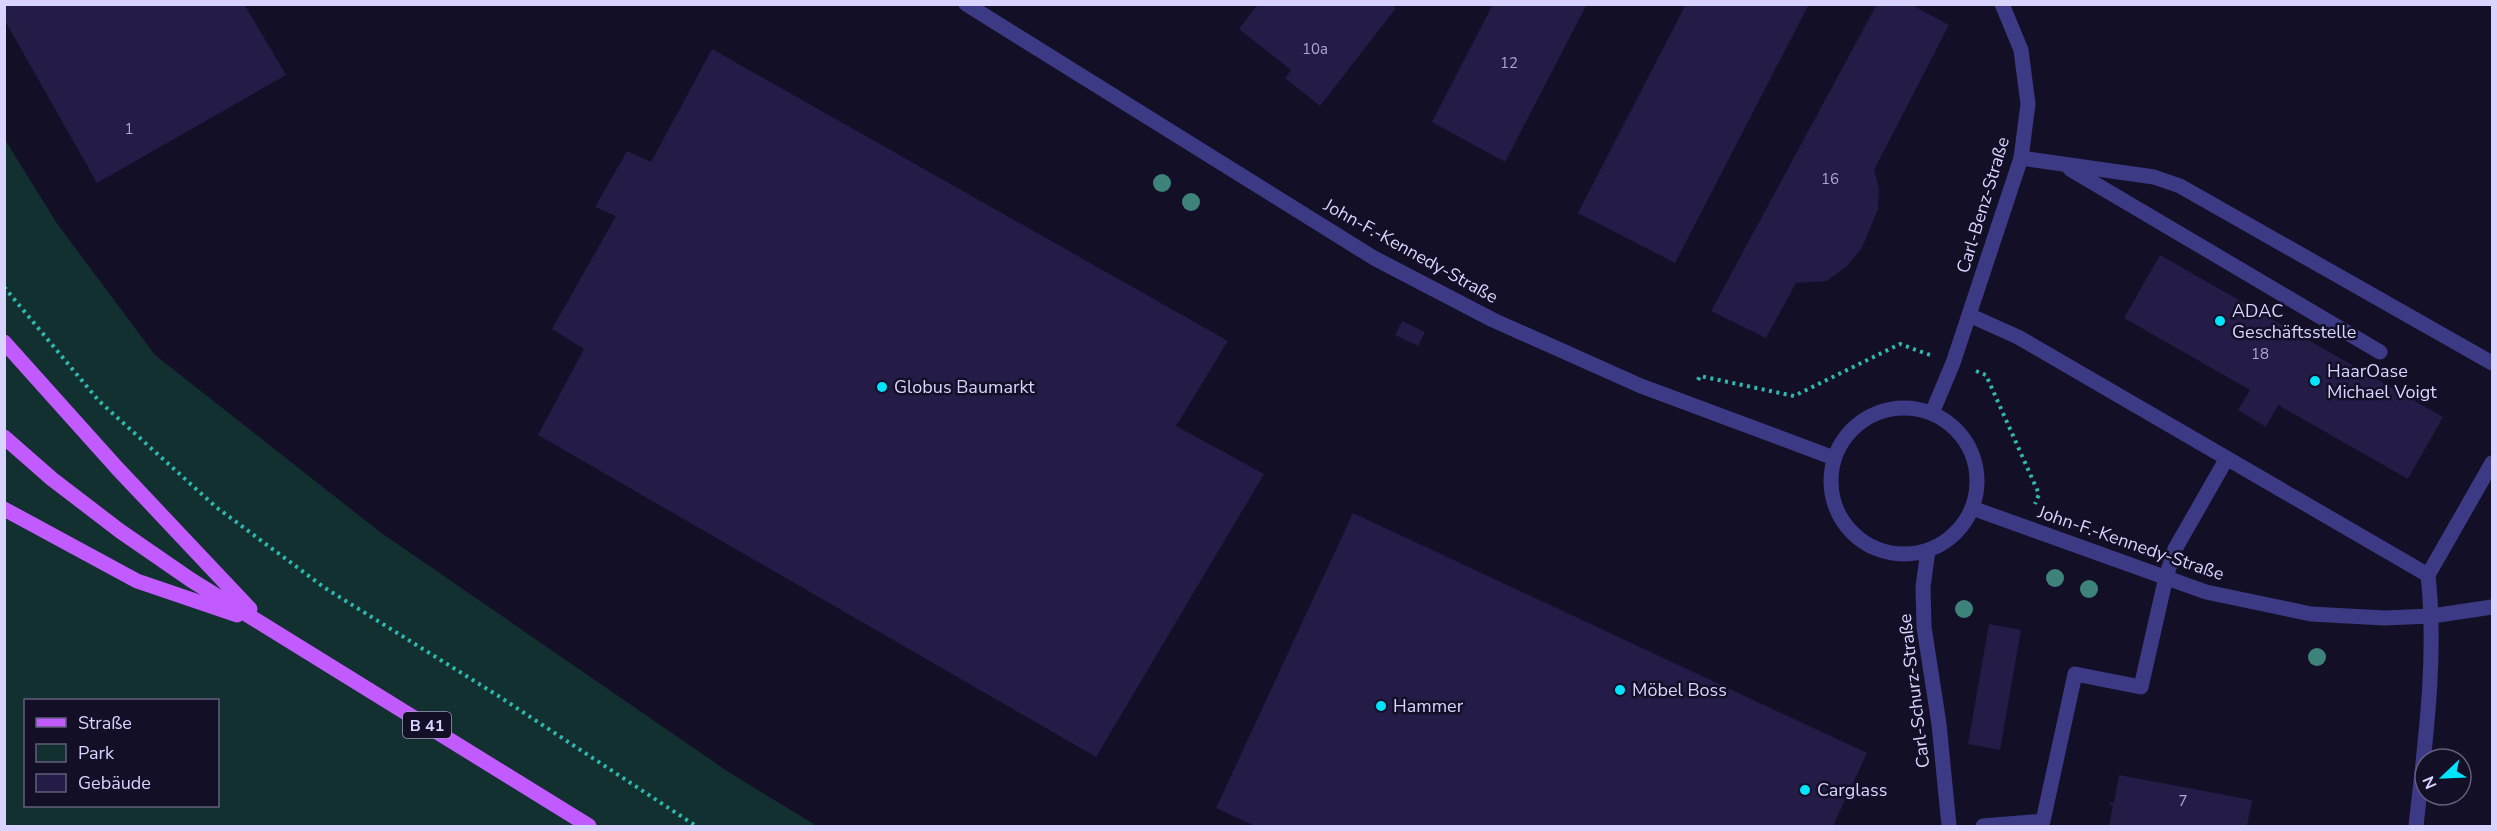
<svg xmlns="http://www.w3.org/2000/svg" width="2497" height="831" font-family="'Nunito Sans',sans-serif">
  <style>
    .green { fill: #12302f; fill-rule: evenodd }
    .building { fill: #241b47 }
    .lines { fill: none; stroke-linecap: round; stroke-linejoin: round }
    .path { stroke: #2fb8b0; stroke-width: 4; stroke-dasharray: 3 4.5; stroke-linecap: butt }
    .service { stroke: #3d3a85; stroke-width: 15 }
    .minor { stroke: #3d3a85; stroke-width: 15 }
    .primary { stroke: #c25bff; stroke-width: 15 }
    .tree { fill: #3d827b }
    .poi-dot { fill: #00e5ff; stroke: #130f26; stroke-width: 2 }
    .labels { text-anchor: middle; stroke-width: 5; stroke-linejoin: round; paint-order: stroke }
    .number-label { font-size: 15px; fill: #aca6d1 }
    .shield { fill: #130f26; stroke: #9e99be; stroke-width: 1.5 }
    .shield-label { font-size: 16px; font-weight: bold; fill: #d9d4ff }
    .street-label { font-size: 18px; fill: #d9d4ff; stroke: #130f26 }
    .poi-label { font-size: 18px; fill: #d9d4ff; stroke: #130f26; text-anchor: start }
  </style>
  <rect width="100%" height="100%" fill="#130f26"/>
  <path class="green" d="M4,138L56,222L155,355L380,532L730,773L817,826H5ZM26,700H218V806H26Z"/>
  <path class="building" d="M4,4H244L286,75L97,183L4,19Z
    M1258,4H1391L1396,8L1320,106L1285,78L1291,70L1239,29Z
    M1493,4H1587L1505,162L1432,122Z
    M1686,4H1809L1675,263L1578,213Z
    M1877,4H1910L1949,25L1874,170L1879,188L1878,209L1862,248L1847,266L1827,281L1796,283L1766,338L1711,311Z
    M712,49L1228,341L1176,426L1264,474L1096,757L538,435L584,349L552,329L616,216L595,207L627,151L651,162Z
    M2160,255L2443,417L2408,479L2278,405L2266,427L2238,410L2250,390L2124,318Z
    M1402,321L1425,332L1418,346L1395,335Z
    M1353,513L1867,753L1833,826H1255L1216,808Z
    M1989,624L2021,630L2000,750L1968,744Z
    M2119,775L2252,800L2247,826H2109L2113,805H2110V802L2114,803Z"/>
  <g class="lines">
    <path class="path" d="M4,287L99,401L216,507L325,588L500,697L696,826
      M1976,371L1986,375L2039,494L2035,504
      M1698,380L1700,376L1794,396L1900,344L1930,355"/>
    <path class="service" d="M2021,158L2154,177L2180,186L2492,363
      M2070,169L2380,352
      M1969,315L2018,337L2428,575C2437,658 2425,744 2416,826
      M2428,575L2492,463
      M1983,826L2043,821L2075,674L2141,687L2166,577L2175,549L2227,458"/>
    <path class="minor" d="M966,4L1374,258L1493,320L1641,386L1834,458
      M1831 481a73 73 0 1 1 146 0a73 73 0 1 1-146 0Z
      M1932,413L1953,363L2021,158L2028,104L2021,50L2002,4
      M1972,508L2206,592L2311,614L2384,618L2432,616L2492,607
      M1928,550L1923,587L1924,627L1939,724L1949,826"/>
    <path class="primary" d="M4,342L117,468L250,609
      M4,437L52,479L120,531L191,580L589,826
      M4,509L137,581L237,615"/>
  </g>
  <g class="tree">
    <circle cx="1162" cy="183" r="9"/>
    <circle cx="1191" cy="202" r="9"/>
    <circle cx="2055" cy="578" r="9"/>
    <circle cx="2089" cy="589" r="9"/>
    <circle cx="1964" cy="609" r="9"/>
    <circle cx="2317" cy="657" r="9"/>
  </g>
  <g class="poi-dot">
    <circle cx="2220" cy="321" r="6"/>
    <circle cx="2315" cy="381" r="6"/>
    <circle cx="882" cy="387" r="6"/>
    <circle cx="1620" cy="690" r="6"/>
    <circle cx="1381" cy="706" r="6"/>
    <circle cx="1805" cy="790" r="6"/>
  </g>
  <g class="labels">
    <g class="number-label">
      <text x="1315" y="54">10a</text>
      <text x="1509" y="68">12</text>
      <text x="129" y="134">1</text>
      <text x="1830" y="184">16</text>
      <text x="2260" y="359">18</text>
      <text x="2183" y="806">7</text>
    </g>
    <rect class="shield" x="403" y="712" width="48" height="26" rx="4.5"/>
    <g class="shield-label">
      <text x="427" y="731">B 41</text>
    </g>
    <g class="street-label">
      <text transform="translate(1983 205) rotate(-73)" y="6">Carl-Benz-Straße</text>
      <text transform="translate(1411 251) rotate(29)" y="6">John-F.-Kennedy-Straße</text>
      <text transform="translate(2131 543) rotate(19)" y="6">John-F.-Kennedy-Straße</text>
      <text transform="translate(1914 691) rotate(-97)" y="6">Carl-Schurz-Straße</text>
    </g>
    <g class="poi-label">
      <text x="2232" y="317">ADAC<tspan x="2232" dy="21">Geschäftsstelle</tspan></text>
      <text x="2327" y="377">HaarOase<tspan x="2327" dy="21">Michael Voigt</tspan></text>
      <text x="894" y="393">Globus Baumarkt</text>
      <text x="1632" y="696">Möbel Boss</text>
      <text x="1393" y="712">Hammer</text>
      <text x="1817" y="796">Carglass</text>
    </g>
  </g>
  <rect width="2497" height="831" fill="none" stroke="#d9d4ff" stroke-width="12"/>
  <rect x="24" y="699" width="195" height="108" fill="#130f26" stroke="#625e7d" stroke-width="1.5"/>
  <rect x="36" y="718" width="30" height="9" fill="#c25bff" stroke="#625e7d" stroke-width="1.5"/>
  <text x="78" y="729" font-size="18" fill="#d9d4ff">Straße</text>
  <rect x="36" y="744" width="30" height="18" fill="#12302f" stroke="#625e7d" stroke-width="1.5"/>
  <text x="78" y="759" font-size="18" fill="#d9d4ff">Park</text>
  <rect x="36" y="774" width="30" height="18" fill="#241b47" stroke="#625e7d" stroke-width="1.5"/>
  <text x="78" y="789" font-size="18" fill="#d9d4ff">Gebäude</text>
  <g transform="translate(2443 777) rotate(247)"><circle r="28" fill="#130f26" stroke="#625e7d" stroke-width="1.5"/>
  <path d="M0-4.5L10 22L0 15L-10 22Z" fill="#00e5ff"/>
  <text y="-9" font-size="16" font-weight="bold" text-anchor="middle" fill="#d9d4ff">N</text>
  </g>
</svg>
